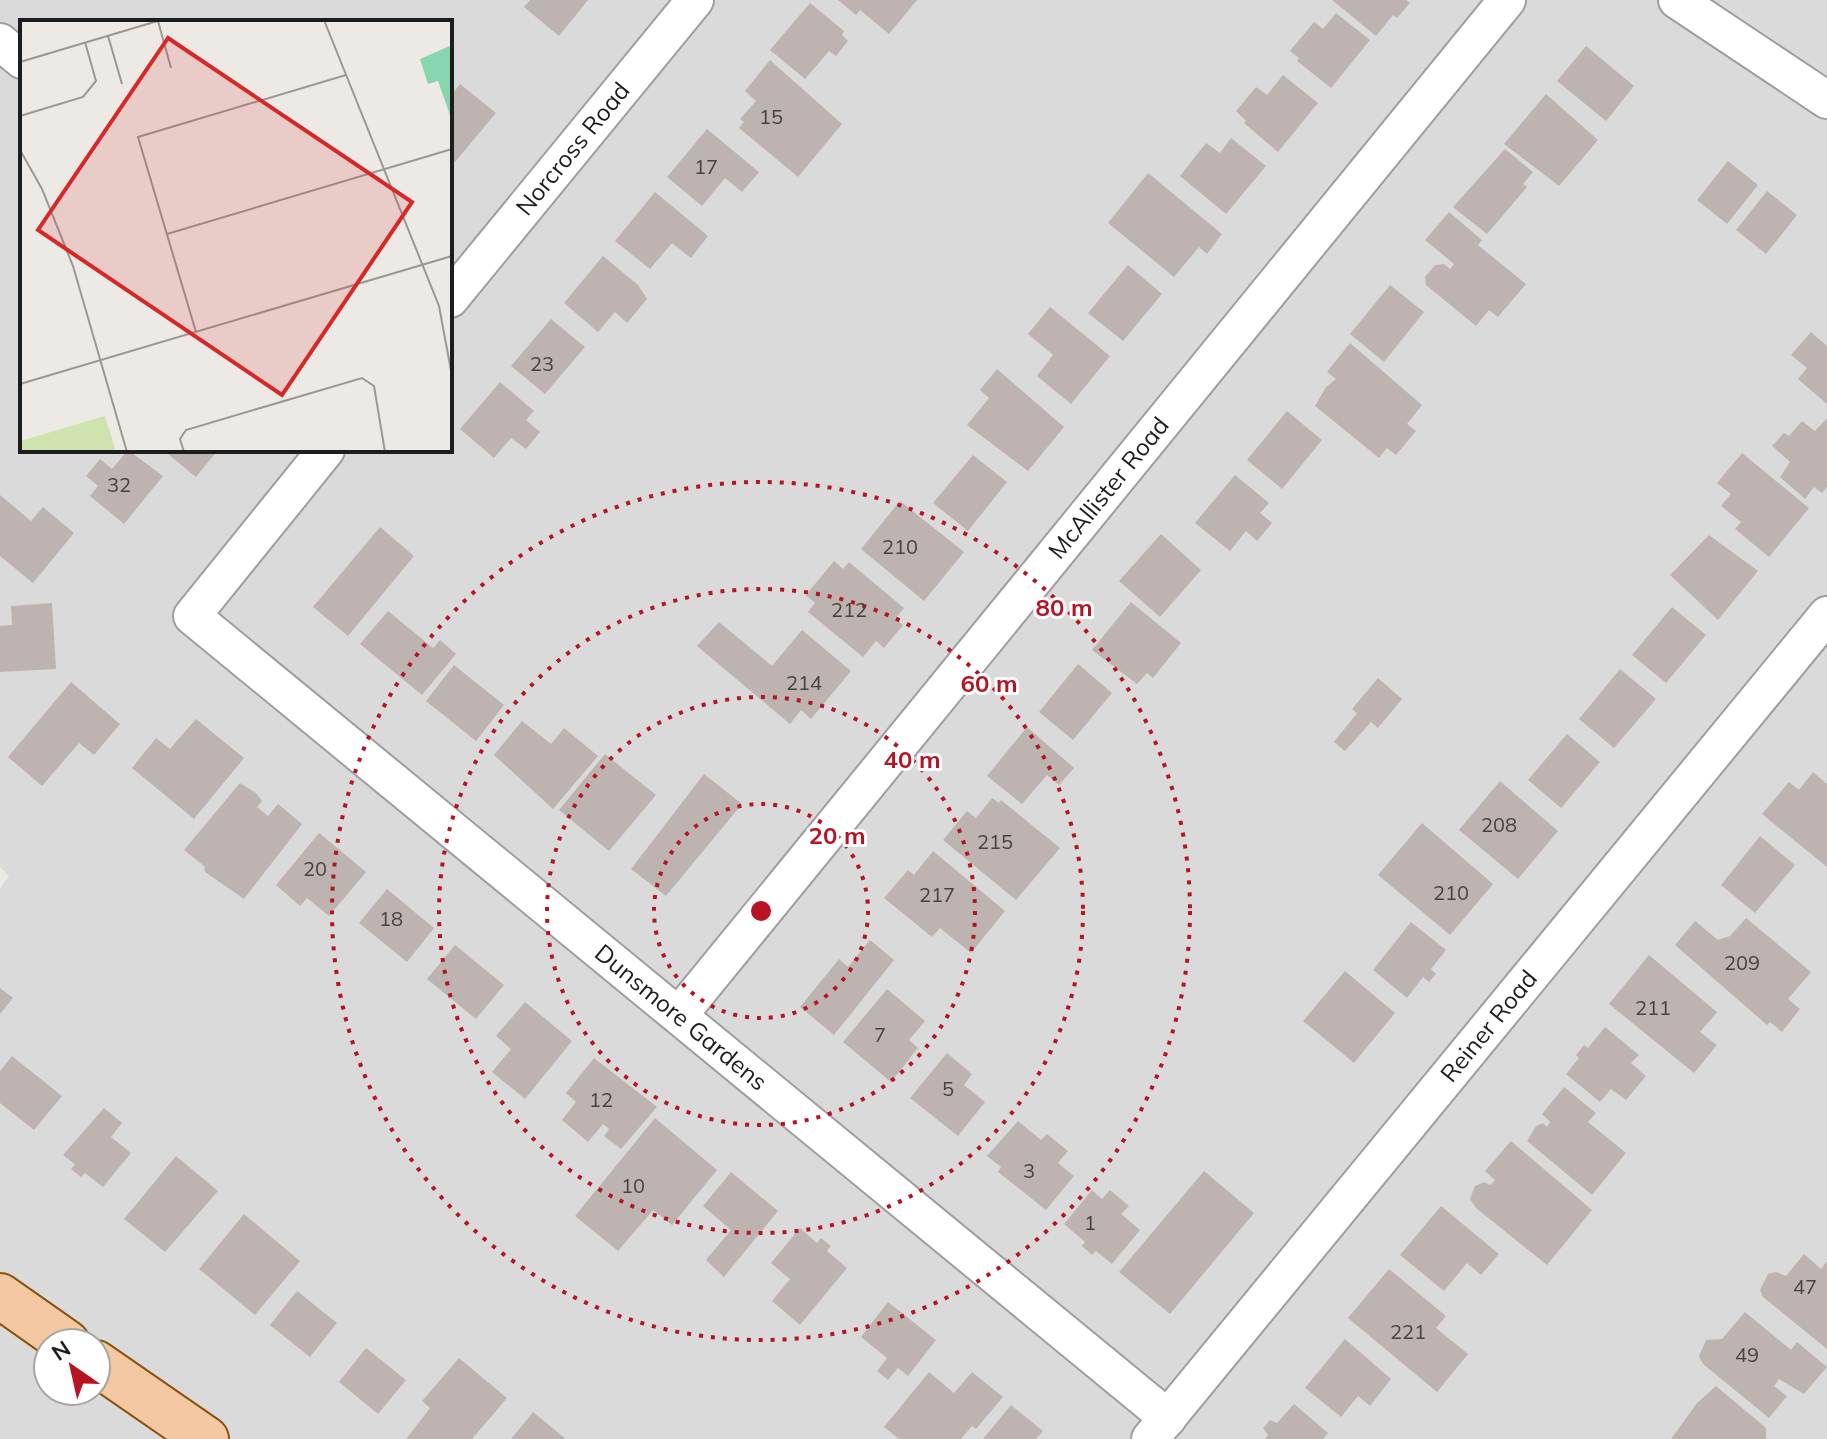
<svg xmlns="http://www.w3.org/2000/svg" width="1827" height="1439" font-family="Mulish,sans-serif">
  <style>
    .residential { fill: #dbdada; fill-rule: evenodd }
    .building { fill: #bdb4b1 }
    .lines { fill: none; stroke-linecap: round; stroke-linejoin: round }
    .minor-casing { stroke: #9e9e9e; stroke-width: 40 }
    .major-casing { stroke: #89520d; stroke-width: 48 }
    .minor { stroke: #fff; stroke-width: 36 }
    .major { stroke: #f3c8a3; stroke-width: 44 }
    .ring { fill: none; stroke: #b81223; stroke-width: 4; stroke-dasharray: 4 8 }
    .labels { text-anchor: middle; stroke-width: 6; stroke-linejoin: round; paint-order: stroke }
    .number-label { font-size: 20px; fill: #454342 }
    .street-label { font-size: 24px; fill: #1d1d1d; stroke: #fff }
    .inset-road { fill: none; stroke: #9a9794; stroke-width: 2 }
    .view { fill: #d62828; fill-opacity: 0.15; stroke: #d62828; stroke-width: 4 }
    .inset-edge { fill: none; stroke: #1d1d1d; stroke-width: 4 }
    .centre { fill: #b81223; stroke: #fff; stroke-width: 4 }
    .ring-label { font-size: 24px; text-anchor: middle; font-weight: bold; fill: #b81223; stroke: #fff; stroke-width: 6; stroke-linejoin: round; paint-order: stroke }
  </style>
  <rect width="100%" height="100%" fill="#ede9e4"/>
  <path class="residential" d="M0,0H1827V1439H0V889L9,876L0,867ZM22,22H450V450H22ZM48,1343H96V1391H48Z"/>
  <path class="building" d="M530,0H588L559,36L524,7Z
    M838,0H917L889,34L860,10L856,15Z
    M1332,0H1406L1410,3L1397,18L1393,15L1376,36Z
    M810,3L844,31L842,35L848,41L836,56L829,51L805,79L770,50Z
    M1336,13L1370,40L1331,88L1297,61L1299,58L1290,51L1314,22L1323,29Z
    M1586,46L1634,86L1606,121L1557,81Z
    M770,60L842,124L798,177L739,128L744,122L740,119L756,101L745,91Z
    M1283,75L1318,103L1278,152L1244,123L1246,121L1236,111L1256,87L1267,95Z
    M460,84L496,113L455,162L450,158V97Z
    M1546,94L1598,140L1559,186L1504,144Z
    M707,129L759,172L742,192L725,178L702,206L667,177Z
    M1231,138L1266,166L1226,214L1180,176L1206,143L1220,153Z
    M1505,149L1533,172L1523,184L1527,187L1487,234L1453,207Z
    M1728,161L1758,185L1727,224L1697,200Z
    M1148,173L1222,234L1207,254L1199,247L1174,277L1108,223Z
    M1767,191L1797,215L1766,254L1736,230Z
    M655,192L708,236L691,258L672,243L650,269L615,241Z
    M1449,212L1482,240L1478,245L1526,284L1498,317L1489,310L1476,326L1426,285L1425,277L1435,265L1444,264L1450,269L1454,264L1425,240Z
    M603,256L638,285L647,299L627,323L615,312L598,332L564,303Z
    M1128,265L1162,294L1123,341L1088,313Z
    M1390,285L1424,312L1384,362L1350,334Z
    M1050,307L1110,356L1071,404L1037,376L1053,355L1028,334Z
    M551,319L585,347L545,394L511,366Z
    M1811,332L1827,346V404L1798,379L1807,368L1791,355Z
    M1350,343L1422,405L1407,424L1416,431L1396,455L1387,448L1379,458L1315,406L1326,387L1336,379L1327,372Z
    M997,369L1064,427L1028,471L967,425L989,398L980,390Z
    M500,382L534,411L526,420L540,432L526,449L511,438L494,458L460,429Z
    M1287,411L1322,440L1282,489L1247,460Z
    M1827,418V487L1822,493L1814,487L1805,499L1780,477L1790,462L1772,446L1784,433L1789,436L1802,421L1815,431Z
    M128,450L163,476L124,524L90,496L98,486L86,476L100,459L112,469Z
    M163,450H218L196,477Z
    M1742,453L1809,508L1769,557L1735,529L1741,522L1721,506L1731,494L1717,483Z
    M973,455L1007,482L968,531L933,503Z
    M1235,475L1269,503L1260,513L1272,523L1257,541L1246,531L1230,551L1195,523Z
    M0,495L31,521L43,507L74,533L33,583L0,556Z
    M900,501L964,552L924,601L861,549Z
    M380,527L414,556L348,636L313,607Z
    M1161,534L1201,570L1160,617L1119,581Z
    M1709,535L1758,571L1718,620L1670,575Z
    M834,561L843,569L849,562L904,608L895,619L903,625L884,648L876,641L863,657L808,612L815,603L806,595Z
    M1131,602L1181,643L1153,678L1147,673L1137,684L1092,650Z
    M52,603L56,669L0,672V626L12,625L11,606Z
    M1672,607L1706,635L1666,683L1632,655Z
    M388,611L433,648L440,640L456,654L422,695L360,644Z
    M719,622L772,666L802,630L851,671L811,719L801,710L790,724L697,646Z
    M1078,664L1112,693L1073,740L1039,712Z
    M454,665L504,705L476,741L426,701Z
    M1620,669L1656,699L1614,748L1579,719Z
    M1378,678L1402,699L1378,728L1371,722L1345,751L1334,742L1357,713L1352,709Z
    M71,682L120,724L94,755L79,743L42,786L8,757Z
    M196,719L244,758L194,819L132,768L156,738L170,749Z
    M522,721L551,744L564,728L598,756L553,809L494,755Z
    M1027,727L1074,768L1059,785L1047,775L1022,804L987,776Z
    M1567,734L1600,762L1561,808L1528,780Z
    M605,754L656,795L609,851L559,810Z
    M1813,772L1827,784V867L1762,814L1789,782L1799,790Z
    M704,774L742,804L666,896L631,869Z
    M1500,781L1558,831L1518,879L1459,830Z
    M240,783L256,793L262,801L257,807L268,816L278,804L302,824L244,899L205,872L204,866L184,850Z
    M992,798L999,803L1001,800L1060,848L1016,900L943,840L967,811L976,818Z
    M1422,823L1493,884L1450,935L1378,875Z
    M319,833L366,872L329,916L307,898L300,906L276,885Z
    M1760,836L1795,865L1755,913L1721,885Z
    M933,851L1005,911L971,953L940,928L932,937L884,898L908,870L914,875Z
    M387,889L434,928L407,962L359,923Z
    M1746,918L1811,972L1788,999L1800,1009L1782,1032L1770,1022L1767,1025L1675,945L1695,921L1718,940L1730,936Z
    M1411,922L1446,950L1431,969L1436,974L1429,982L1423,977L1407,998L1373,970Z
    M870,940L894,960L834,1035L800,1007L839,959L848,967Z
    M455,945L504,985L476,1019L427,979Z
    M1649,955L1717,1012L1700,1032L1717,1045L1694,1073L1609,1004Z
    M1345,971L1395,1013L1354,1063L1303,1021Z
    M0,988L13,998L0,1014Z
    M887,989L925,1021L909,1040L918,1048L891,1082L843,1042Z
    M525,1002L572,1041L525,1099L492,1072L511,1049L496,1036Z
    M1605,1027L1639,1055L1631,1063L1646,1076L1626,1100L1611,1089L1600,1102L1566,1074L1579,1058L1576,1055L1584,1045L1588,1048Z
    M947,1053L972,1074L964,1085L985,1102L958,1136L910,1098Z
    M12,1056L62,1096L34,1130L0,1103V1071Z
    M594,1058L657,1107L621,1149L604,1136L609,1129L603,1124L588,1142L562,1120L576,1102L566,1093Z
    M1564,1087L1596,1113L1588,1122L1626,1153L1592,1195L1527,1141L1536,1126L1543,1123L1547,1127L1550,1122L1542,1114Z
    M104,1108L122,1123L111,1137L131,1153L103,1187L85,1173L81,1177L71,1169L75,1164L63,1155Z
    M655,1118L717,1170L672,1225L653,1210L618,1251L575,1216Z
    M1018,1121L1041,1140L1047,1134L1068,1151L1058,1163L1074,1176L1046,1210L998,1172L1001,1167L987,1156Z
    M1511,1141L1592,1210L1547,1265L1476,1208L1470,1199L1475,1186L1484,1182L1490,1185L1495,1180L1485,1171Z
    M176,1156L218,1191L165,1252L124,1219Z
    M1204,1171L1254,1213L1170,1314L1119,1272Z
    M731,1172L778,1211L724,1277L706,1260L731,1230L703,1206Z
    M1092,1190L1102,1199L1110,1190L1129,1206L1121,1214L1140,1230L1112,1264L1096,1251L1092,1255L1082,1246L1085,1242L1064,1224Z
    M1441,1206L1499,1254L1481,1275L1467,1263L1444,1291L1400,1255Z
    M244,1214L300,1261L255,1315L199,1269Z
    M800,1228L817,1243L821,1238L831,1246L827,1251L847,1268L800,1325L772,1301L790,1279L771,1263Z
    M1804,1254L1821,1269L1827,1261V1349L1763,1297L1760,1290L1768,1274L1776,1272L1786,1276Z
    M1389,1269L1446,1316L1436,1328L1468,1354L1437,1392L1348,1318Z
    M297,1291L337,1323L310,1357L270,1325Z
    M888,1302L936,1340L908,1376L898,1368L888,1380L877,1371L887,1358L861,1337Z
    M1745,1312L1791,1350L1797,1342L1827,1367L1804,1394L1779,1379L1774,1386L1787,1396L1769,1418L1703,1364L1699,1356L1706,1340L1722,1339Z
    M1345,1339L1391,1379L1370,1406L1358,1396L1341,1417L1305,1388Z
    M366,1348L406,1380L378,1414L339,1382Z
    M459,1358L507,1398L472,1439H406L430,1408L422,1401Z
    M929,1372L954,1393L972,1372L1003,1397L976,1429L972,1426L961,1439H899L884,1427Z
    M1716,1386L1766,1428V1439H1671L1697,1403Z
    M1294,1404L1328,1433L1323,1439H1265L1268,1435L1263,1428L1270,1420L1277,1423Z
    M1011,1405L1043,1431L1036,1439H983Z
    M533,1412L566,1439H511Z"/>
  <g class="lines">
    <defs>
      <g id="minor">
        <path d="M1677,0L1827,100"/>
        <path d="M0,42L22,60"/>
        <path id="s1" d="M450,299L695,0"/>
        <path id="s2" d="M326,450L192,616L1168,1418"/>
        <path id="s3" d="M679,1015L1507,0"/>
        <path id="s4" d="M1150,1439L1827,615"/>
      </g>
      <path id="major" d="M0,1296L67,1343
        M96,1363L206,1439"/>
    </defs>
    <use href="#minor" class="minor-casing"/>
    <use href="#major" class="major-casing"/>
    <use href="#minor" class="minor"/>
    <use href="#major" class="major"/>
  </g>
  <g class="ring">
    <circle cx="761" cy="911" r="107"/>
    <circle cx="761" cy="911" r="214"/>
    <circle cx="761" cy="911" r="322"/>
    <circle cx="761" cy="911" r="429"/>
  </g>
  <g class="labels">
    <g class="number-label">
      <text x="771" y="124">15</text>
      <text x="706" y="174">17</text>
      <text x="542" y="371">23</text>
      <text x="119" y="492">32</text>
      <text x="900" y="554">210</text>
      <text x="849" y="617">212</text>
      <text x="804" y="690">214</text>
      <text x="1499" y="832">208</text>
      <text x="995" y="849">215</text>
      <text x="315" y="876">20</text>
      <text x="1451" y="900">210</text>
      <text x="937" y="902">217</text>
      <text x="391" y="926">18</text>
      <text x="1742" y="970">209</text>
      <text x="1653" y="1015">211</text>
      <text x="880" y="1042">7</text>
      <text x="948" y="1096">5</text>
      <text x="601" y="1107">12</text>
      <text x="1029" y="1178">3</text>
      <text x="633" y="1193">10</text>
      <text x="1090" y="1230">1</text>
      <text x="1805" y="1294">47</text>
      <text x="1408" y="1339">221</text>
      <text x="1747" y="1362">49</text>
    </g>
    <g class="street-label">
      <text dy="8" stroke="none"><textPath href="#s1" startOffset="194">Norcross Road</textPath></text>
      <text dy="8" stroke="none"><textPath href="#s3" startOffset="680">McAllister Road</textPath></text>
      <text dy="8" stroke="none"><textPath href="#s2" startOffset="846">Dunsmore Gardens</textPath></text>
      <text dy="8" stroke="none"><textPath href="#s4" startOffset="534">Reiner Road</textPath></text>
    </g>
  </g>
  <g transform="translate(20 20)">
    <rect width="432" height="432" fill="#ede9e4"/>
    <path d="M85,396L96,432H0V421Z" fill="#cee3ad"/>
    <path d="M432,25V95H430L418,61L408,64L400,39Z" fill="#88d6af"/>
    <path class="inset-road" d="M304,0L419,286L432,356M138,1L151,48M88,16L102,64M0,42L141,0M0,96L63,77L76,61L65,22M0,130L22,169L53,246L107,432M147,214L432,129M176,312L118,117L326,55M0,364L432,236M164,432L160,419L166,410L342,358L354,366L365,432"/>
    <path class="view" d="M148,18L392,182L262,375L18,210Z"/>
    <rect width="432" height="432" class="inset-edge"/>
  </g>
  <circle cx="761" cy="911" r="12" class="centre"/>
  <g class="ring-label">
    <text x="1064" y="616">80 m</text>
    <text x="989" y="692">60 m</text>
    <text x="912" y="768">40 m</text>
    <text x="837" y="844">20 m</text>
  </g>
  <g transform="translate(72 1367) rotate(326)"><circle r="38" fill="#ffffff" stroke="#a5a5a5" stroke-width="2"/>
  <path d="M0-6L14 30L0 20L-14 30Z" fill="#b81223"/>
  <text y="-12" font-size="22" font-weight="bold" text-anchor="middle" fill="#1d1d1d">N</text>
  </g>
</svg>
